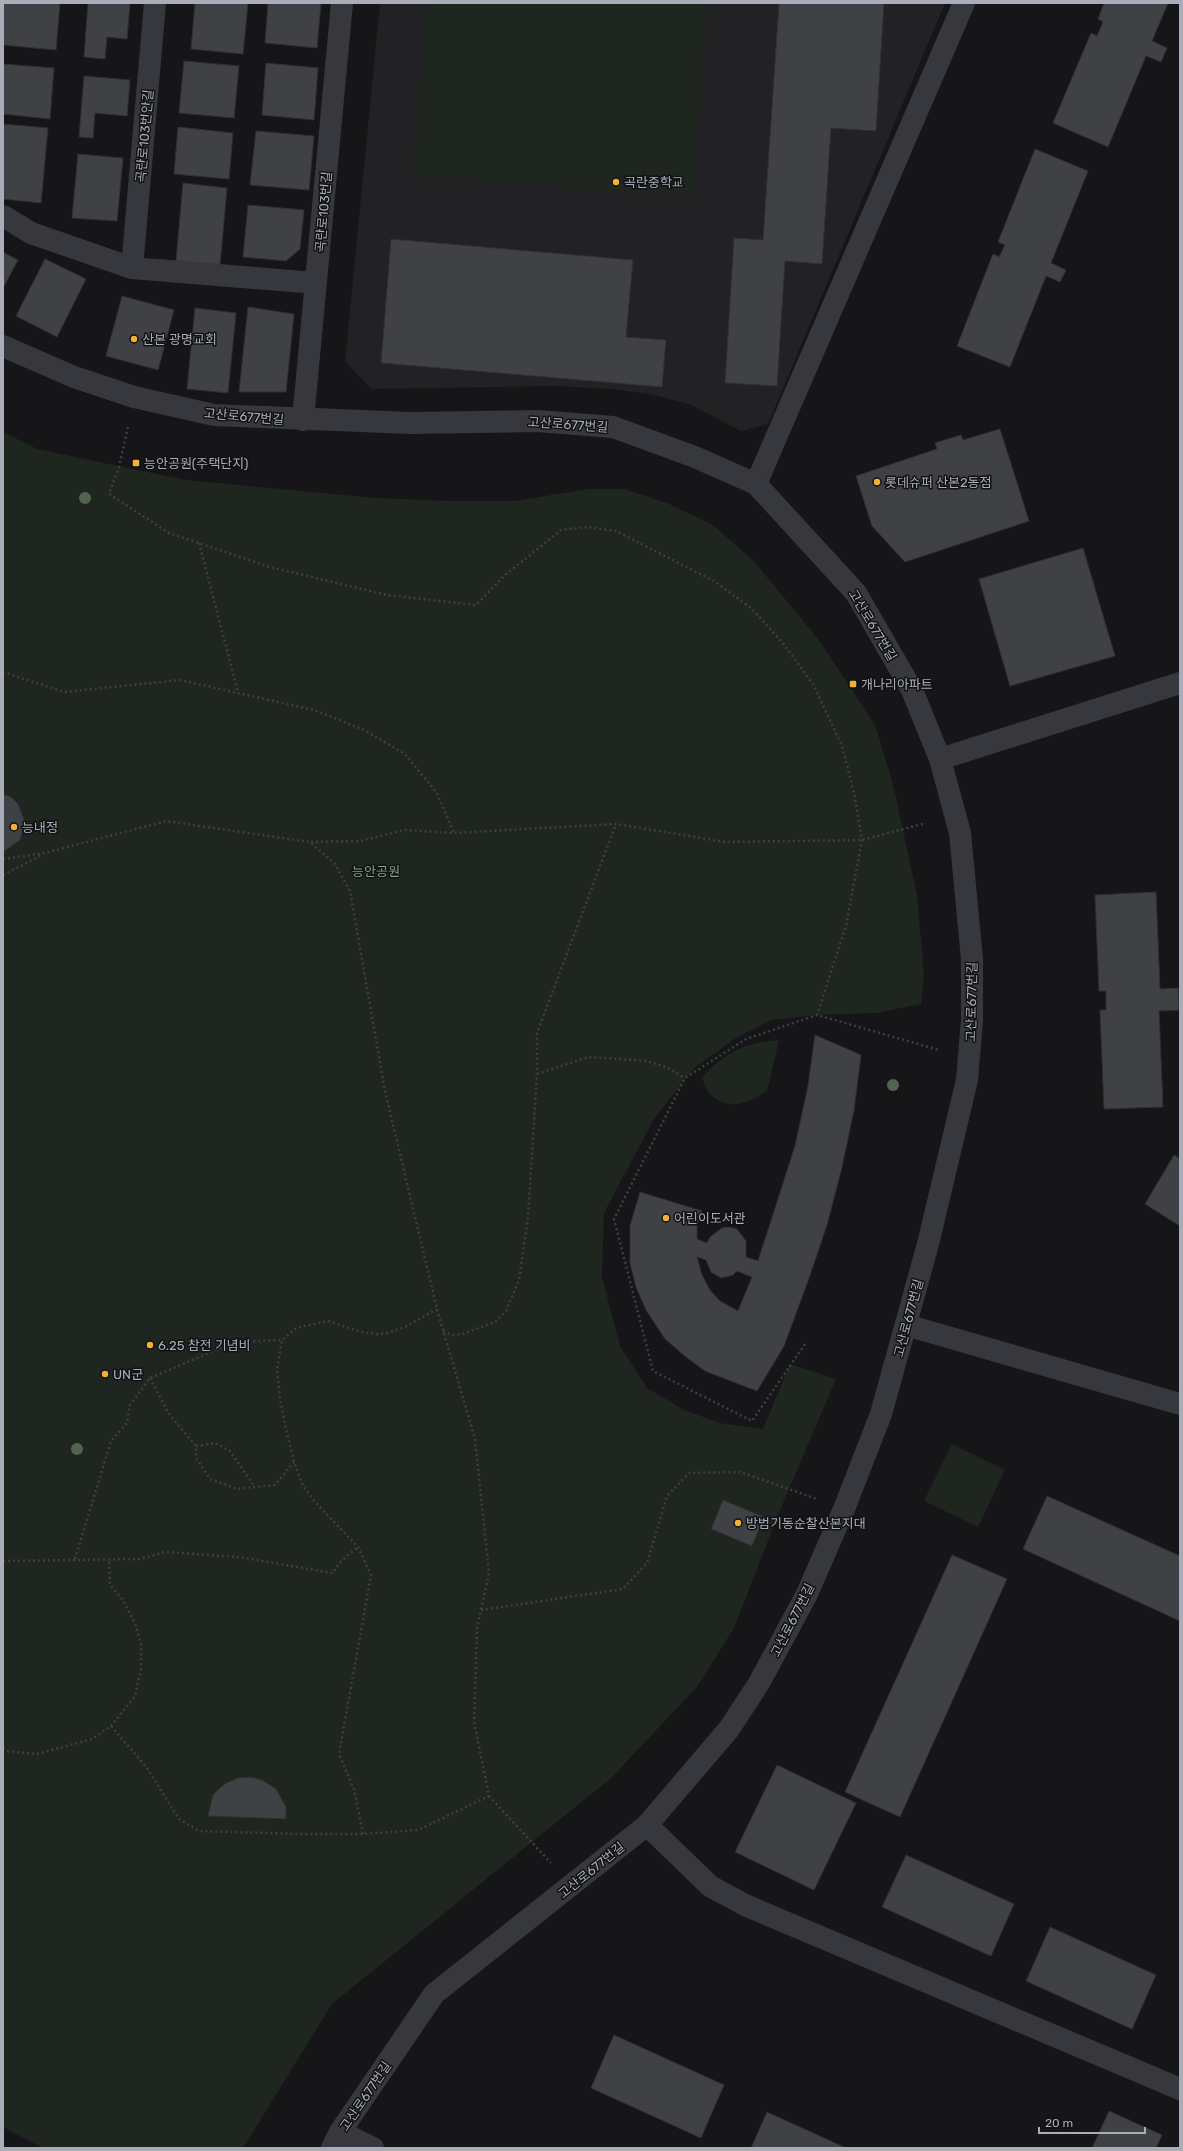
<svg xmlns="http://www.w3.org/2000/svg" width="1183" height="2151" font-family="Rubik,'Noto Sans KR',sans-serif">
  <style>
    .built { fill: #222225 }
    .green { fill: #1e261f }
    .building { fill: #404145; stroke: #303034; fill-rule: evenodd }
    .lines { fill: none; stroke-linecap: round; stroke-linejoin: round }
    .path { stroke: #3d3f44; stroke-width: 2.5; stroke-dasharray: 2 3; stroke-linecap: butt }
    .pedestrian { stroke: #37383d; stroke-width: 22 }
    .minor { stroke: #37383d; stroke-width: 22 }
    .tertiary { stroke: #37383d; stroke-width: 22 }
    .tree { fill: #506452 }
    .poi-dot { fill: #f2b134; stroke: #111113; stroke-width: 1.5 }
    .labels { text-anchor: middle; stroke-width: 3; stroke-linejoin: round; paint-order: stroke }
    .street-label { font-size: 13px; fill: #a8adb8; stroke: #111113 }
    .poi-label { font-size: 13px; fill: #a8adb8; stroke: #111113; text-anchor: start }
    .park-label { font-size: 13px; fill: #7fa381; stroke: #111113 }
  </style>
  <rect width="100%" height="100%" fill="#161618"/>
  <path class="built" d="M380,3H945L768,424L741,431L689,404L649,394L612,389L557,386L372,389L345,362Z"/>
  <path class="green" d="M426,3H707L693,197L413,175Z
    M3,432L37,449L186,480L375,498L447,501H515L588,489H625L667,503L713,525L753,560L819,640L875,725L893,784L917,895L924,974L921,1004L876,1013L817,1015L771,1020L736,1038L694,1068L654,1119L604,1213L602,1277L620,1346L647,1388L684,1410L720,1423L763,1429L790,1364L836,1379L780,1510L734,1628L697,1687L611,1778L332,2004L243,2148H43L3,2127Z
    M779,1040L767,1091C749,1103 728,1112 710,1094C706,1090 704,1082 702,1077C728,1051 743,1043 779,1040Z
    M952,1444L1005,1470L978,1527L924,1501Z"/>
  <path class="building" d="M3,3H60L56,50L3,45Z
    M88,3H130L127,39L107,37L105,59L84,57Z
    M195,3H248L243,54L191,49Z
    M268,3H321L317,48L265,43Z
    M779,3H884L876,131L831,128L822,264L785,261L777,386L725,383L734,238L763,240Z
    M1104,3H1168L1152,41L1167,48L1161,62L1146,56L1108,147L1053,123L1091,33L1097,36L1103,22L1098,19Z
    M184,61L239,66L234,118L179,113Z
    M266,63L318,68L314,120L262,115Z
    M3,64L54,68L50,119L3,114Z
    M84,76L130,80L127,116L95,113L93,138L79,137Z
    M3,124L48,128L41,203L3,199Z
    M178,127L233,133L229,179L174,174Z
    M256,131L314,136L309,190L250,185Z
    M1035,149L1088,171L1051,263L1066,270L1060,282L1046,276L1010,367L957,346L993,254L999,257L1005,245L998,242Z
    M78,154L123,158L117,221L72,218Z
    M183,183L227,188L220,265L176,261Z
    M248,205L304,210L300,249L286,261L243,257Z
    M391,239L633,260L626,337L666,340L662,387L381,363Z
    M3,252L18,260L3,288Z
    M45,259L86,279L57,337L16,316Z
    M122,296L174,310L158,370L106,356Z
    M248,307L294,314L286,392H239Z
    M195,308L236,313L228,393L187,389Z
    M1000,429L1029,521L905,562L872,526L856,476L937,449L935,443L961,435L963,440Z
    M1083,548L1115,656L1010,686L979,579Z
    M3,794L11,797L18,804L25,822L20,840L3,852Z
    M1156,892L1160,989L1178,988L1179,1010L1159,1011L1163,1107L1104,1109L1100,1010H1106V991H1099L1095,895Z
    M815,1035L861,1055L854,1110L842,1167L827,1225L808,1281L784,1346L757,1391L705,1371L686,1357L665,1339L646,1310L636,1287L630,1263V1226L640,1192L702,1211L697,1226V1239L707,1243L710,1237L722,1228L729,1227L737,1229L746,1241V1257L758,1261L795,1146L808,1086ZM697,1257L706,1260L711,1272L721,1278L733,1275L737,1271L752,1277L738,1311L720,1301L710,1290L702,1275Z
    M1174,1155L1180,1159V1226L1145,1204Z
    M1047,1496L1180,1556V1621L1023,1549Z
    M723,1500L764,1517L752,1546L711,1529Z
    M952,1555L1007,1579L900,1817L845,1792Z
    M777,1765L856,1803L814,1890L735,1852Z
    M250,1777L262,1780L276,1789L286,1807V1819L208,1816L213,1795L219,1789L226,1783L238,1778Z
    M906,1855L1014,1904L991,1956L882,1907Z
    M1050,1927L1156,1975L1132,2029L1026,1981Z
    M614,2035L724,2085L701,2138L591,2088Z
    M1109,2111L1162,2135L1156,2148H1092Z
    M767,2112L846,2148H751Z"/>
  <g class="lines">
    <path class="path" d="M128,427L119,467L109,494L169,533L270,567L387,595L476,605L504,576L561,530L587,527L616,531L714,581L751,608L782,642L813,684L842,746L854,793L862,840L846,926L817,1015
      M199,543L238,692
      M3,672L64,692L180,680L314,710L362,729L405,754L437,793L454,833
      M311,842L360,841L405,830L454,833L616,824L725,842L862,840L926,823
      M3,859L45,853L166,821L310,842L335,864L350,891L385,1091L437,1309L475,1439L489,1573L477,1628L474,1722L489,1796L418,1830L363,1834H302L199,1831L179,1819L147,1768L111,1726
      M3,875L42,855
      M537,1074L589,1057L647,1061L666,1067L685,1078
      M443,1332L453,1335L463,1334L495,1322L506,1311L519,1280L528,1217L537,1074V1033L616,824
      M805,1344L752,1421L653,1371L614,1219L685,1078L746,1039L817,1015L939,1050
      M150,1378L169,1414L196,1446V1458L210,1479L237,1489L275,1485L294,1462
      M196,1446L215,1443L230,1451L255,1487
      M75,1559L111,1441L127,1423L130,1405L150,1378L235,1342L282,1340
      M3,1561L140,1559L165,1552L238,1557L333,1573L339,1563L358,1547
      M481,1610L623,1589L647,1563L667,1496L689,1473L740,1472L817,1499
      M3,1748L7,1751L37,1754L92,1739L111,1726L135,1696L141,1669V1644L135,1623L123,1600L110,1585L109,1560
      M489,1796L551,1863
      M363,1834L354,1789L339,1754L371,1575L358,1547L316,1503L303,1486L294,1462L286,1429L280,1399L277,1369L282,1340L296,1328L328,1321L361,1332L377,1334L388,1333L405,1327L437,1309"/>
    <path class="pedestrian" d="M756,484L964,3"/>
    <path class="minor" d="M3,216L31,233L132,268L316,283
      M132,268L155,3
      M303,420L342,3
      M940,759L1180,683
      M906,1325L1180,1404
      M647,1825L710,1886L745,1905L1180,2089
      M340,2132L373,2148"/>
    <path class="tertiary" d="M3,346L74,377L134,397L214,415L410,423L537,421L613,427L695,457L756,484L856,593L912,690L940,759L960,833L972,959V1020L967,1080L928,1244L881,1414L844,1509L807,1594L759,1683L729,1729L647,1825L434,1994L340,2132L332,2148"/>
  </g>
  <g class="tree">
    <circle cx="85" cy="498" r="6"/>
    <circle cx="893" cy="1085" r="6"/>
    <circle cx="77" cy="1449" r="6"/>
  </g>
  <g class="poi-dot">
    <circle cx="616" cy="182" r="4"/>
    <circle cx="134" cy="339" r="4"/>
    <rect x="132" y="459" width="8" height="8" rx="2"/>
    <circle cx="877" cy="482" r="4"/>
    <rect x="849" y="680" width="8" height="8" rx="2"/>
    <circle cx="14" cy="827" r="4"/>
    <circle cx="666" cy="1218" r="4"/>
    <circle cx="150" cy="1345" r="4"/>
    <circle cx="105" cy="1374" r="4"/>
    <circle cx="738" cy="1523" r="4"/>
  </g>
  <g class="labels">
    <g class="street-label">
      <text transform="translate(144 136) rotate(-85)" y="5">곡란로103번안길</text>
      <text transform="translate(323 212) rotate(-85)" y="5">곡란로103번길</text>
      <text transform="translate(244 416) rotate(5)" y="5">고산로677번길</text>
      <text transform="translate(568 424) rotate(4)" y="5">고산로677번길</text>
      <text transform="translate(873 625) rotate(59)" y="5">고산로677번길</text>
      <text transform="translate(971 1002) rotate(-89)" y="5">고산로677번길</text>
      <text transform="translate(908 1318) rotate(-75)" y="5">고산로677번길</text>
      <text transform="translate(792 1620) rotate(-63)" y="5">고산로677번길</text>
      <text transform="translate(591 1870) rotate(-39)" y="5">고산로677번길</text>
      <text transform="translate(365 2096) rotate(-56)" y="5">고산로677번길</text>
    </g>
    <g class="poi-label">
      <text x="624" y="187">곡란중학교</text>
      <text x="142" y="344">산본 광명교회</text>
      <text x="144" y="468">능안공원(주택단지)</text>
      <text x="885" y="487">롯데슈퍼 산본2동점</text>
      <text x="861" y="689">개나리아파트</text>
      <text x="22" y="832">능내정</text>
      <text x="674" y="1223">어린이도서관</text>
      <text x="158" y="1350">6.25 참전 기념비</text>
      <text x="113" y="1379">UN군</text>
      <text x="746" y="1528">방범기동순찰산본지대</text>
    </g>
    <g class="park-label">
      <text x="376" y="876">능안공원</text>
    </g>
  </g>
  <rect width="1183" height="2151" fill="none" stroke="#a8adb8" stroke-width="8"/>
  <path d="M1039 2127v6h106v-6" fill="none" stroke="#a8adb8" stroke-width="2"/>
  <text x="1045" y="2127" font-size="12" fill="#a8adb8" stroke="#111113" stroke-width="3" paint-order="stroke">20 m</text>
</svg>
